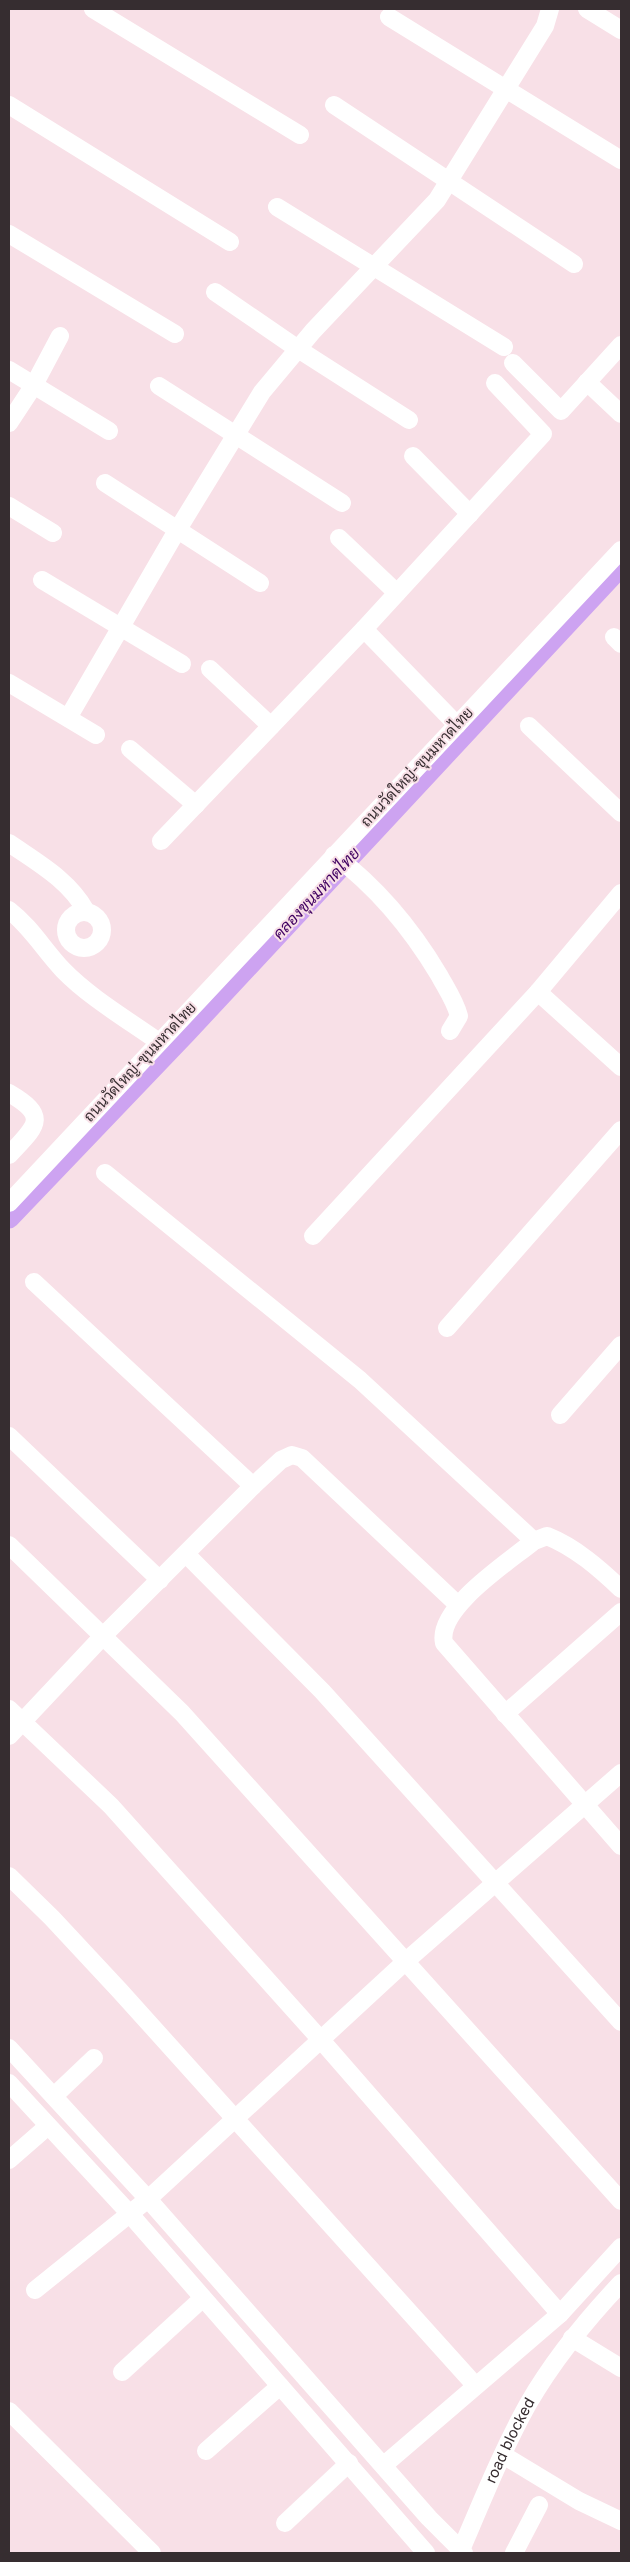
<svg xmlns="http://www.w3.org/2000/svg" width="630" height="2562" font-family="Inter,Sarabun,sans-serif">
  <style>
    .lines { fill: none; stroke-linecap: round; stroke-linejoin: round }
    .canal { stroke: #cda3f1; stroke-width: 21 }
    .minor { stroke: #fff; stroke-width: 18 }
    .labels { text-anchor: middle; stroke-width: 4; stroke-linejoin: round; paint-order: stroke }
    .street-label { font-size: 15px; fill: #362d30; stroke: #f8e0e7 }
    .water-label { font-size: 16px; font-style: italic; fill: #400161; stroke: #f8e0e7 }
  </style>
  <rect width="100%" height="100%" fill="#f8e0e7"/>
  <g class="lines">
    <path class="canal" d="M9,1218L186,1033L621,566"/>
    <g class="minor">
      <path d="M93,9L300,135"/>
      <path d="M587,9L621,30"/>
      <path d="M389,17L621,160"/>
      <path d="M9,105L230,242"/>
      <path d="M334,105L574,264"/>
      <path d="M277,207L504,347"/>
      <path d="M9,234L175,334"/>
      <path d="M215,292L298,349L409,420"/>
      <path d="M513,363L561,411L621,345"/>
      <path d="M9,370L109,431"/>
      <path d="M587,382L621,414"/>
      <path d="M159,386L342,503"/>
      <path d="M9,423L34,385L60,336"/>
      <path d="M413,456L470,514"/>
      <path d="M105,483L260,583"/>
      <path d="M9,506L53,533"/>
      <path d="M339,538L397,593"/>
      <path d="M42,580L182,664"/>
      <path d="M364,629L457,725"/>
      <path d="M614,637L621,644"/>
      <path d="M210,669L271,726"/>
      <path d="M9,683L96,735"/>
      <path d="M68,718L172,539L262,392L313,331L437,200L545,26L550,9"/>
      <path d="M529,726L621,813"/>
      <path d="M130,749L196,805"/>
      <path d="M161,841L364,629L543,434L495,383"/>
      <path d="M9,843C38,863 69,880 86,911"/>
      <path d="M334,855C378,888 411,928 439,975C446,988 455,1001 459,1016L450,1031"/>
      <path d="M9,910C31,927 44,950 63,970C89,997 128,1020 159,1042"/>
      <circle cx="84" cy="930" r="18"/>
      <path d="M538,992L621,1067"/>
      <path d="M9,1093C50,1117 36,1126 9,1155"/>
      <path d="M105,1173L360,1380L534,1541"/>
      <path d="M9,1203L621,550"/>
      <path d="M313,1236L538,992L621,893"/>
      <path d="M34,1282L253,1486"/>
      <path d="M447,1328L621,1130"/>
      <path d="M560,1415L621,1345"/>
      <path d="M9,1436L160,1580"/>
      <path d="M9,1545L182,1713L621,2201"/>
      <path d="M187,1555L322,1691L621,2022"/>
      <path d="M621,1589C600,1569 575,1547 547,1536L534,1541C510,1561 436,1608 444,1643L621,1846"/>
      <path d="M9,1709L111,1806L321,2040L560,2314"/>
      <path d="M505,1714L621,1612"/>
      <path d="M9,1736L103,1636L253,1486L281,1460L292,1455L302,1458L457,1604"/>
      <path d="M9,1876L52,1918L120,1991L475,2385"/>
      <path d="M9,2048L148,2199L429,2518L464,2553"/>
      <path d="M9,2083L129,2213L426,2553"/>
      <path d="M54,2096L94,2058"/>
      <path d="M9,2160L48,2126"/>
      <path d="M35,2290L148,2199L406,1961L621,1773"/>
      <path d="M572,2338L621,2368"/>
      <path d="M122,2372L203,2298"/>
      <path d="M9,2411L152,2553"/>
      <path d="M206,2451L280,2386"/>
      <path d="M503,2455L579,2501L621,2521"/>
      <path d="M384,2465L560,2314L621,2247"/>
      <path d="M285,2523L349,2463"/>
      <path id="s1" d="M461,2550C482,2501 502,2451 528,2404C554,2359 586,2320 621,2283"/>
      <path d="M514,2553L539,2505"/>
    </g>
  </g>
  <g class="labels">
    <g class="street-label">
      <text transform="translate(417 767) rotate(-47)" y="5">ถนนวัดใหญ่-ขุนมหาดไทย</text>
      <text transform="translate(140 1062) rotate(-47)" y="5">ถนนวัดใหญ่-ขุนมหาดไทย</text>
      <text dy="5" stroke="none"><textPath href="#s1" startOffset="120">road blocked</textPath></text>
    </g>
    <g class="water-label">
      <text transform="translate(316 893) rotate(-47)" y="6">คลองขุนมหาดไทย</text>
    </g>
  </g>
  <rect width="630" height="2562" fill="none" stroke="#362d30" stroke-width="20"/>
</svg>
